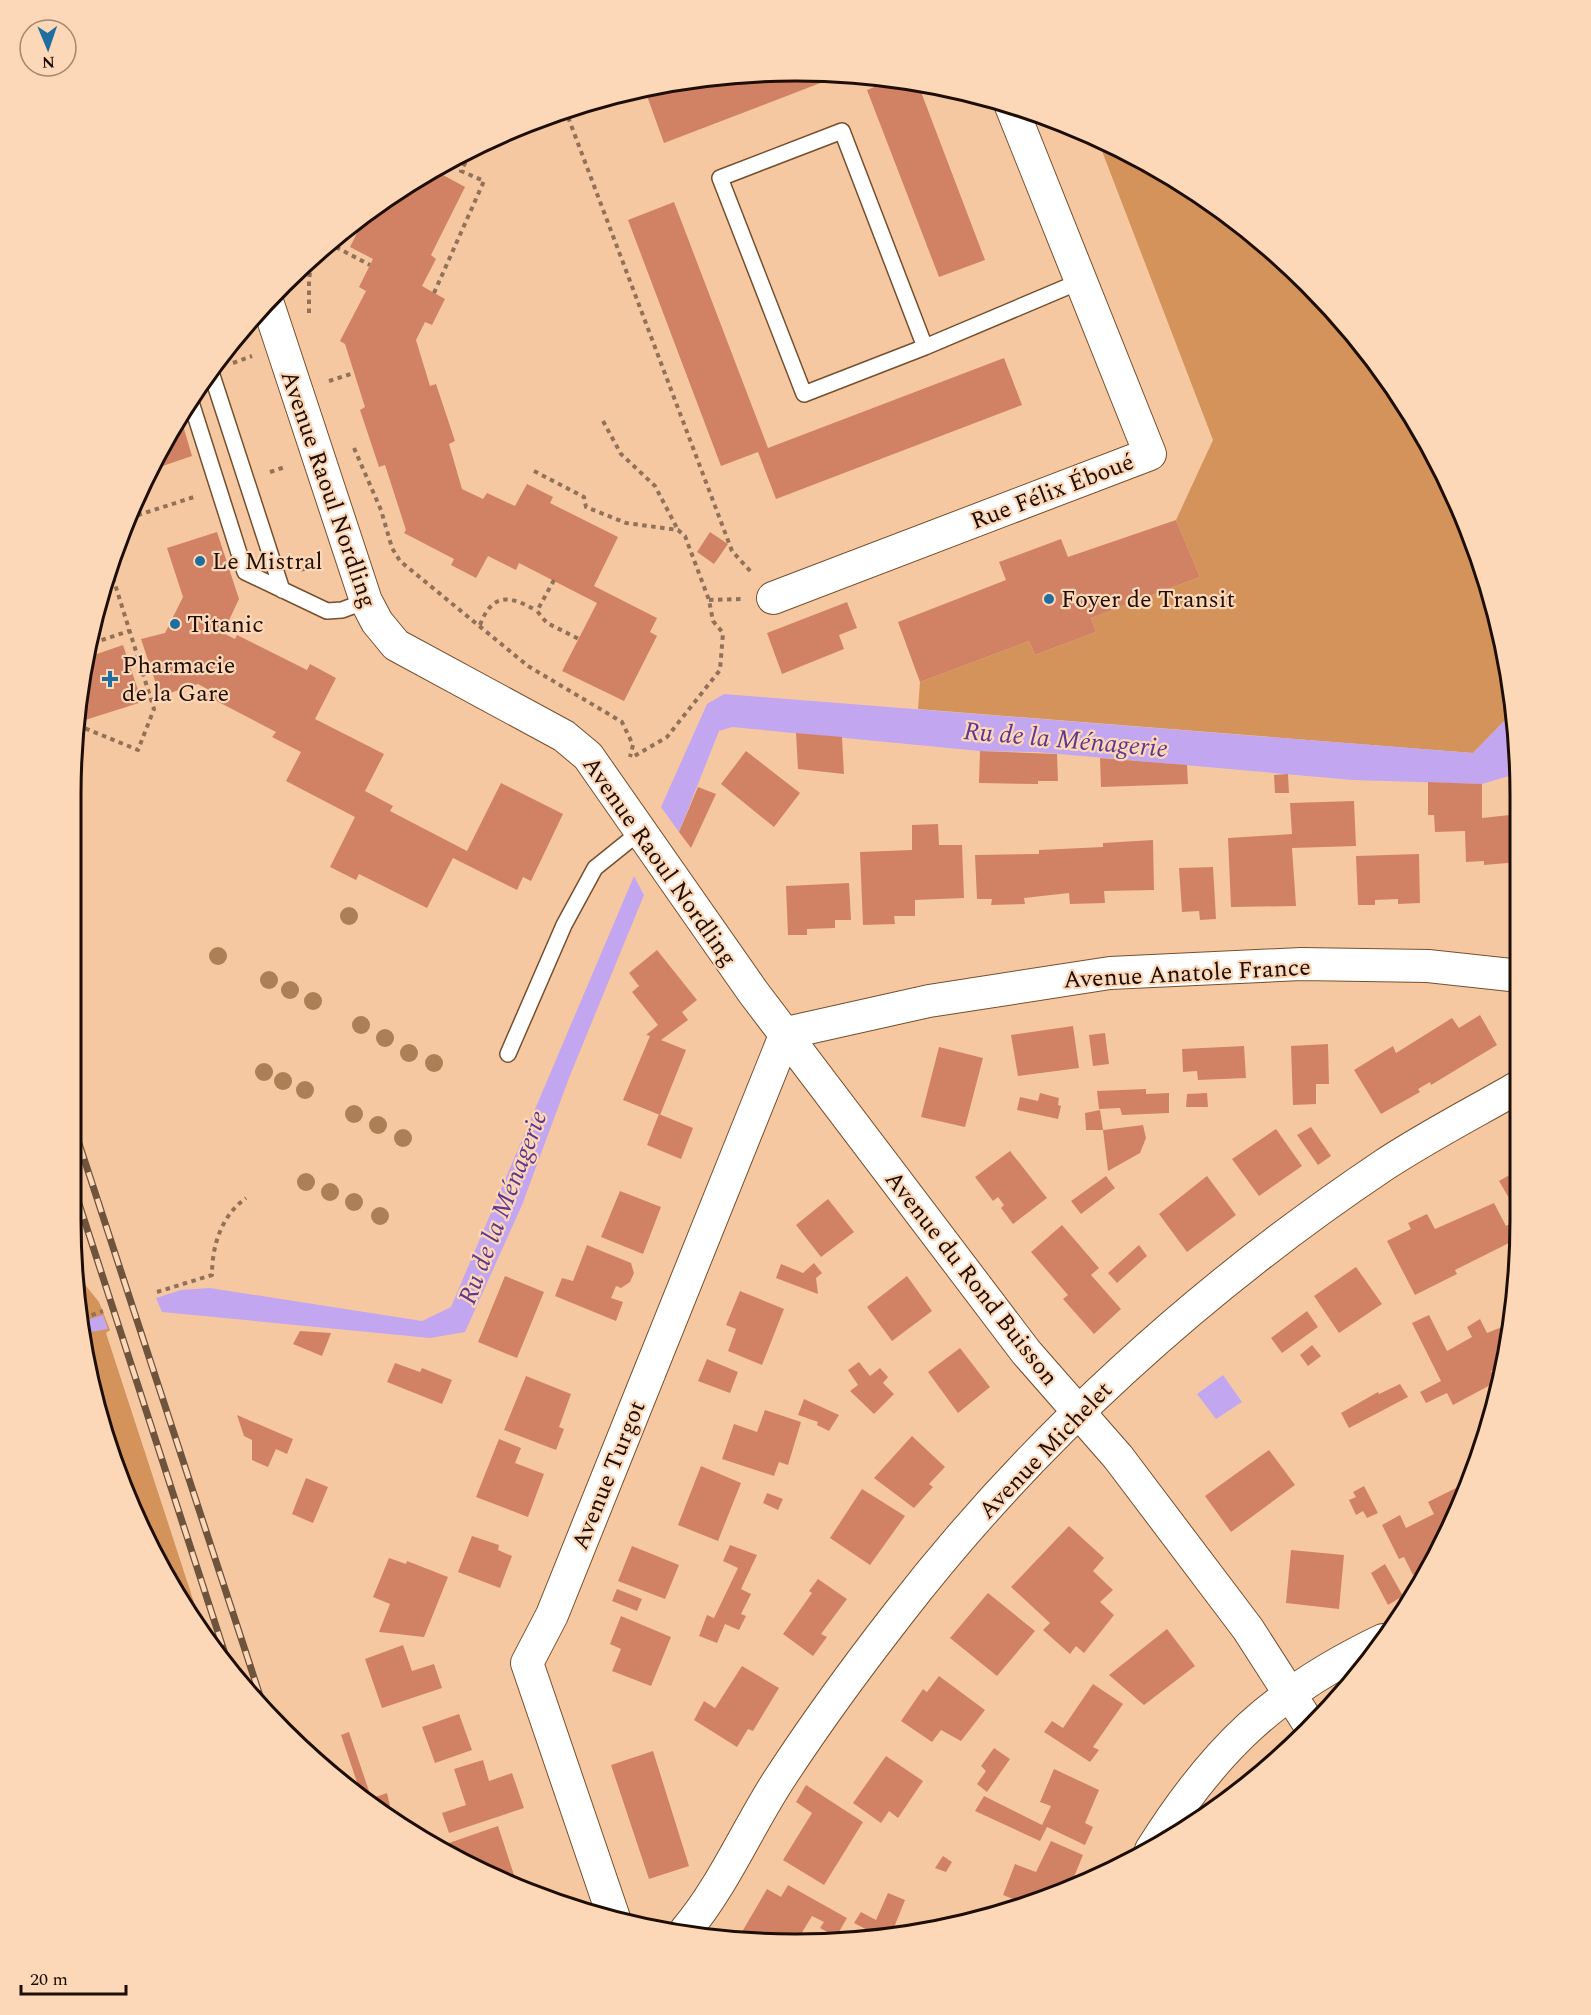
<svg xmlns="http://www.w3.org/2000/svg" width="1591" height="2015" font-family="Spectral,serif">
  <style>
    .forest { fill: #d4935a }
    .water { fill: #c2a6f0 }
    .building { fill: #d28264 }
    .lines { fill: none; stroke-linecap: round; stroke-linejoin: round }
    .lane-casing { stroke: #764f2c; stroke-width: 18 }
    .street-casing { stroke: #764f2c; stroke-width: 34 }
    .path { stroke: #917157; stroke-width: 4; stroke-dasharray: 4.5 4.5; stroke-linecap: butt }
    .lane { stroke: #fff; stroke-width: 15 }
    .street { stroke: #fff; stroke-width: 32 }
    .rail-casing { stroke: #6e533d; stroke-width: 7 }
    .rail { stroke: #fcd7b8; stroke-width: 4.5; stroke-dasharray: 14; stroke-linecap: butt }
    .tree { fill: #ac7f56 }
    .poi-dot { fill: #1e6ea0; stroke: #fcd7b8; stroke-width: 2 }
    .labels { text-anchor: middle; stroke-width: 4.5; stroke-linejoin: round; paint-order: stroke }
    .street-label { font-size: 24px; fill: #1e0e02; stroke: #fcd7b8 }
    .poi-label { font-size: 24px; fill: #1e0e02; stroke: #fcd7b8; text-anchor: start }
    .water-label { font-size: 26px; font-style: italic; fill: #5f388e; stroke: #fcd7b8 }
    .rim { fill: none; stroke: #1e0e02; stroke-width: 3 }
  </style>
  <rect width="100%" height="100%" fill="#f6c8a2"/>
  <path class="forest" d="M1097,138L1116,145L1237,220L1340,317L1423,433L1482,563L1512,713L1473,753L918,709L920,682L1029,641L1035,655L1096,632L1091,618L1200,577L1176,520L1213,440Z
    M78,1276L99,1302L110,1330L106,1333L202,1627L168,1582L95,1407Z"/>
  <path class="water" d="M724,694L1473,753L1512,713L1519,748V773L1482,784L1353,780L1037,752L980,751L732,727L719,731L679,832L661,807L707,704Z
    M634,876L644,895L569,1078L522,1205L465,1332L430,1338L162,1312L156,1298L181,1290L210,1288L422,1321L451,1307Z
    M103,1315L108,1329L85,1333L84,1321Z
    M1223,1375L1242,1402L1216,1419L1197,1394Z"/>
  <path class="building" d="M819,73L823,82L664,143L647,96L701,77Z
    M891,80L918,84L985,260L939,277L867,90Z
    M451,160L443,175L465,187L431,255L436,259L422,286L445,299L432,325L425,322L416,340L430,386L436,384L455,441L449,444L462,489L483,499L487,493L515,506L527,484L553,497L550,503L618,537L594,586L657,618L650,632L657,636L624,701L562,671L597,603L519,563L516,570L488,556L476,578L451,565L454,559L404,533L406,530L385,465L379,467L360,410L365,407L345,344L340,341L366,291L359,287L373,259L350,247L363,221L369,224L377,207L433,168Z
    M674,202L768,448L1004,358L1022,405L776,499L758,452L721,466L628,220Z
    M180,415L192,456L151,470L167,433Z
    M1176,520L1200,577L1091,618L1096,632L1035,655L1029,641L920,682L898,622L1006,580L999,562L1061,539L1068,557Z
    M217,532L239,599L223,633L235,639L237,635L307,670L310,664L336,678L315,719L384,754L365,791L393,806L390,811L467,851L501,783L563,814L531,881L523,877L517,890L453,858L427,908L359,874L356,880L330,867L355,817L286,781L301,752L272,737L276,732L207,696L209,690L198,684L160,696L141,639L165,633L183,597L167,548Z
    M710,532L728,544L714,564L697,552Z
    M847,602L857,628L839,635L844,649L782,674L767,633Z
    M123,645L142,702L82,721L79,711L91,656Z
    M796,733L842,737L844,774L798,769Z
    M746,751L800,793L774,827L721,784Z
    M980,751L1057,754L1058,781H1038V784L979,783Z
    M1100,758L1187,765L1188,784L1101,787Z
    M1288,774L1289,793H1275L1274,775Z
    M1428,782L1482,784V818L1519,814V862L1484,865V861L1466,862L1465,831L1435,832L1434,815H1428Z
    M698,787L716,794L691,848L679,832Z
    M1354,801L1356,846L1292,848L1296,906L1231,907L1228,838L1292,834L1290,803Z
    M938,824L939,845H962L964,898L915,900V916H894L895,924L863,925L860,852L912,850V825Z
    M1153,840L1154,890L1104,891L1105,903L1070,904L1069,893L1024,898L1025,904L991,905L992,899H977L975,855L1039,854V850L1103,847V843Z
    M1419,854L1420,903L1398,904V899L1375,900V905H1358L1356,856Z
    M1213,867L1216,919L1200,920L1199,911L1182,912L1179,868Z
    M849,883L851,920H835V928L807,929V935H788L786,886Z
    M657,950L697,1000L682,1012L688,1020L661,1040L686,1050L660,1115L623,1100L650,1036L646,1035L658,1025L632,992L639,986L629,973Z
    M1480,1015L1497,1045L1431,1085L1430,1082L1418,1089L1420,1092L1381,1114L1354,1070L1393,1046L1396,1053L1452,1018L1459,1028Z
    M1073,1026L1079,1068L1018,1076L1011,1035Z
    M1105,1033L1109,1064L1093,1066L1089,1035Z
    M1328,1044L1329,1084H1316V1104L1293,1105L1291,1046Z
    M1244,1046L1246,1078L1198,1080L1197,1071L1183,1072L1182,1049Z
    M939,1047L983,1058L965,1127L921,1117Z
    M1146,1089V1094L1169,1093V1113L1122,1115L1120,1108L1099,1109L1097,1091Z
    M1040,1093L1059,1098L1058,1105L1061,1106L1058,1119L1017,1110L1020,1097L1038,1101Z
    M1207,1093L1208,1107H1186L1187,1094Z
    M1100,1110L1103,1130H1086L1085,1113Z
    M659,1114L693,1128L681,1159L647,1145Z
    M1143,1125L1146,1138L1140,1153L1108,1171L1103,1130Z
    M1311,1127L1331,1156L1318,1165L1297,1135Z
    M1276,1129L1302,1166L1259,1196L1232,1159Z
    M1010,1151L1047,1198L1013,1224L1001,1208L1004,1205L998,1197L993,1201L975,1177Z
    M1520,1169V1217L1499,1181Z
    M1106,1176L1115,1188L1081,1214L1071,1201Z
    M1207,1176L1236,1215L1187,1252L1159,1214Z
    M620,1191L661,1207L643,1254L601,1237Z
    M828,1199L854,1232L821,1257L796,1225Z
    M1494,1203L1506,1226L1520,1218L1518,1249L1513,1241L1455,1270L1457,1274L1415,1295L1387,1241L1411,1229L1408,1223L1427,1214L1435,1229Z
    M1062,1225L1099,1268L1091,1275L1121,1309L1094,1334L1063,1299L1068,1295L1031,1252Z
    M587,1245L631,1263L634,1273L630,1282L621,1288L616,1286L611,1298L623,1302L616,1321L555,1296L562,1278L573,1281Z
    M1139,1245L1147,1256L1117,1283L1108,1273Z
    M814,1263L822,1273L816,1278L818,1294L776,1278L781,1264L803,1273Z
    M1356,1267L1382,1304L1339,1333L1314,1296Z
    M505,1276L544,1292L517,1358L478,1342Z
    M907,1276L932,1311L892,1341L867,1307Z
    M740,1291L784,1309L762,1365L728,1351L736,1329L726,1325Z
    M1307,1311L1318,1327L1282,1353L1271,1338Z
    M1429,1315L1447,1351L1472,1337L1467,1327L1480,1319L1487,1333L1502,1327L1509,1340L1507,1361L1506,1364L1491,1371L1496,1382L1453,1405L1447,1393L1426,1403L1420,1392L1441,1381L1412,1323Z
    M300,1331L331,1333L322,1356L293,1344Z
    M1312,1345L1321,1356L1308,1366L1300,1355Z
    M960,1348L990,1387L958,1413L928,1372Z
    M707,1359L738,1372L730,1393L698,1381Z
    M859,1362L870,1376L880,1368L888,1377L883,1383L894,1394L874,1414L850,1391L858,1385L848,1370Z
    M395,1363L420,1372L422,1368L452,1380L442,1404L387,1382Z
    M526,1376L571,1394L559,1427L564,1429L556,1450L504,1430Z
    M1400,1384L1408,1397L1349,1428L1341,1413L1378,1392L1379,1394Z
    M804,1399L839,1415L829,1431L817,1425L818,1422L798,1415Z
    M765,1410L801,1422L788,1465L779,1462L774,1476L722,1459L734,1424L757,1432Z
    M237,1415L293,1439L287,1454L276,1449L268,1467L252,1460V1440L244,1436Z
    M912,1436L945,1467L929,1484L933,1487L914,1508L874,1478Z
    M499,1439L521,1448L515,1463L544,1474L528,1517L476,1497Z
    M1269,1450L1295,1485L1231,1532L1205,1496Z
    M701,1466L741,1483L718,1541L678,1525Z
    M306,1478L328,1487L313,1523L292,1514Z
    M1470,1481L1465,1497L1428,1567L1413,1575L1404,1557L1399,1559L1382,1525L1400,1515L1406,1528L1434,1514L1428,1502Z
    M1364,1486L1378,1513L1367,1518L1363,1511L1356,1515L1349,1500L1356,1497L1353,1492Z
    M862,1489L905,1516L870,1565L830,1538Z
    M767,1493L783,1499L778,1510L763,1503Z
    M1069,1526L1104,1558L1093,1571L1113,1590L1100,1602L1114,1615L1084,1653L1076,1646L1070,1654L1043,1630L1050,1623L1011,1587Z
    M472,1536L499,1545L498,1550L512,1556L500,1588L458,1572Z
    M730,1545L757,1555L741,1589L751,1594L741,1614L746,1616L739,1630L725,1624L717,1643L699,1636L707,1615L714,1618L738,1568L723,1561Z
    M632,1546L679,1565L665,1599L618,1581Z
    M1291,1550L1344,1555L1339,1609L1286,1603Z
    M389,1558L406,1564L407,1561L448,1577L424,1637L379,1632L390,1604L373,1597Z
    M1385,1564L1403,1596L1388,1605L1371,1573Z
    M818,1579L847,1599L821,1634L827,1637L813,1656L783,1634L812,1593L809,1591Z
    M617,1589L642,1599L637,1611L612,1601Z
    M988,1593L1035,1631L997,1676L950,1638Z
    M621,1616L671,1637L651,1686L612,1671L621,1649L610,1644Z
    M1167,1629L1195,1666L1144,1705L1109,1675Z
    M403,1645L412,1671L434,1664L442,1688L382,1708L365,1659Z
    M742,1666L779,1688L753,1731L748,1729L737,1747L694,1720L704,1701L715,1708Z
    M939,1676L985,1710L961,1741L941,1730L932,1742L901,1721L923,1689L927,1692Z
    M1093,1684L1123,1704L1093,1747L1099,1750L1090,1762L1044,1732L1052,1721L1063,1728Z
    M459,1714L472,1750L435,1763L422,1727Z
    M349,1732L371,1797L368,1798L360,1791L341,1735Z
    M994,1748L1010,1759L987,1792L977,1784L986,1771L981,1766Z
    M653,1751L689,1866L649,1879L611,1765Z
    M886,1756L923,1781L898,1818L889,1811L881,1823L853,1803Z
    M483,1760L489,1781L512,1773L524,1808L449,1833L442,1813L466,1805L454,1769Z
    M1054,1769L1099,1790L1085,1823L1093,1827L1085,1845L1047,1827L1040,1841L975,1811L984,1796L1042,1825L1051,1806L1040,1802Z
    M806,1785L863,1822L824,1885L783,1860L812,1813L796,1802Z
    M387,1793L390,1806L382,1808L370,1799Z
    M498,1826L514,1875L506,1877L450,1854L446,1844Z
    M1051,1841L1083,1855L1071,1884L1023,1903L1003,1895L1015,1864L1036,1872Z
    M943,1856L952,1862L946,1872L935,1868Z
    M788,1885L847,1918L836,1937L820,1928L824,1922L812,1916L795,1944L739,1937L767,1889L781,1897Z
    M888,1893L905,1900L893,1930L897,1931L875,1934L854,1923L861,1912L876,1920Z"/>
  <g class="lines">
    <defs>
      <path id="lane" d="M925,347L842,131L720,178L804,394L925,347L1081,281
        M210,369L282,590
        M190,399L245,572L327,611L342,610L366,601
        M508,1054L564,925L595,868L641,831"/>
      <path id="street" d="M268,304L366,601L377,622L396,645L564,736L588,756L753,992L1026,1352L1118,1457L1248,1629L1309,1724
        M773,598L1150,454L1011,106
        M786,1033L929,1001L1110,973L1301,964L1428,966L1520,976
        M1151,1850C1215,1748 1274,1692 1383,1640
        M615,1921L527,1663L552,1615L786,1033
        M686,1930C723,1886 747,1829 778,1781C815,1724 856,1668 898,1614C1032,1440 1202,1287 1384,1165C1428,1136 1475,1112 1520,1086"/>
    </defs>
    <use href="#lane" class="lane-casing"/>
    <use href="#street" class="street-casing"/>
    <path class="path" d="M565,109L732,551L752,573
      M328,243L370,265
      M434,293L484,181L461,171L472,150
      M309,313V279L313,255
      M233,363L252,356
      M329,381L354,373
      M603,421L621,454L655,486L678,530
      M354,448L381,510L392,548L400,561L528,666L622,722L633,745L630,757
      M534,471L584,497L586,507L626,523L678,530L685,536L709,600L713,621L723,633L720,670L667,737L631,758
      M270,472L285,467
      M129,518L194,497
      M301,570L319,563
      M554,580L537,611L547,623L579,639
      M709,600L741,599
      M480,625C493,591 511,596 537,611
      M93,643L129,631
      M77,725L138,750L154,709L109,565
      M157,1292L212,1275C212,1246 221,1216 246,1198
      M83,1318L103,1311"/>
    <use href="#lane" class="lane"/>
    <use href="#street" class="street"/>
    <defs>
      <path id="rail" d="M71,1119L264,1708
        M71,1179L227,1660"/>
    </defs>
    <use href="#rail" class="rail-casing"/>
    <use href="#rail" class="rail"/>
  </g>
  <g class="tree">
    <circle cx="349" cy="916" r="9"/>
    <circle cx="218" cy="956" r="9"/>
    <circle cx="269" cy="980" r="9"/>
    <circle cx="290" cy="990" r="9"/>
    <circle cx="313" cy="1001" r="9"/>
    <circle cx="361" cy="1025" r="9"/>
    <circle cx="385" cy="1038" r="9"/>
    <circle cx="409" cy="1053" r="9"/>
    <circle cx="434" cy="1063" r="9"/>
    <circle cx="264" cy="1072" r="9"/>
    <circle cx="283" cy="1081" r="9"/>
    <circle cx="305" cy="1090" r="9"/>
    <circle cx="354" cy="1114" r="9"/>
    <circle cx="378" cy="1125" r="9"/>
    <circle cx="403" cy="1138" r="9"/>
    <circle cx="306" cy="1182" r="9"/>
    <circle cx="330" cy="1192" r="9"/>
    <circle cx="354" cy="1202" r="9"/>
    <circle cx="380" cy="1216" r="9"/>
  </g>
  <g class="poi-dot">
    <circle cx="200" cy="561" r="6"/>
    <circle cx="1049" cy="599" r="6"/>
    <circle cx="175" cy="624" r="6"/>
    <path d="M107 670h6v6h6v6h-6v6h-6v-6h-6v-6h6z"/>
  </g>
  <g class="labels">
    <g class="street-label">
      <text transform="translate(329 489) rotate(71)" y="8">Avenue Raoul Nordling</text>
      <text transform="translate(1052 491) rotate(-21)" y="8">Rue Félix Éboué</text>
      <text transform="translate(660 861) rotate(55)" y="8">Avenue Raoul Nordling</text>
      <text transform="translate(1187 973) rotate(-3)" y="8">Avenue Anatole France</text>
      <text transform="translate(972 1278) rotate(52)" y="8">Avenue du Rond Buisson</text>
      <text transform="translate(1045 1450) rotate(-46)" y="8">Avenue Michelet</text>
      <text transform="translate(608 1475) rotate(-68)" y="8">Avenue Turgot</text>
    </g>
    <g class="poi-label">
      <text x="212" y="569">Le Mistral</text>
      <text x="1061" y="607">Foyer de Transit</text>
      <text x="187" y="632">Titanic</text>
      <text x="122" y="673">Pharmacie<tspan x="122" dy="28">de la Gare</tspan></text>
    </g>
    <g class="water-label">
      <text transform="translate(1066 739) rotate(5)" y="9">Ru de la Ménagerie</text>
      <text transform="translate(502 1207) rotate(-69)" y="9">Ru de la Ménagerie</text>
    </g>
  </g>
  <path d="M0 0H1591V2015H0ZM795 81H796A714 714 0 0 1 1510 795V1220A714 714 0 0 1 796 1934H795A714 714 0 0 1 81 1220V795A714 714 0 0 1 795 81Z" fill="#fcd7b8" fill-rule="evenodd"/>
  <path class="rim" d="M795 81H796A714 714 0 0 1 1510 795V1220A714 714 0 0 1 796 1934H795A714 714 0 0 1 81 1220V795A714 714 0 0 1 795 81Z"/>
  <g transform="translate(48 48) rotate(178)"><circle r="28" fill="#fcd7b8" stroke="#a3876f" stroke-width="1.5"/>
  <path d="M0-4.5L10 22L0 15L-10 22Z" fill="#1e6ea0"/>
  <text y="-9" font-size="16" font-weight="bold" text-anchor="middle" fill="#1e0e02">N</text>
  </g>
  <path d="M21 1985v9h105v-9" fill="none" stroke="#1e0e02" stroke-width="3"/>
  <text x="30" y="1985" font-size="18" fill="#1e0e02" stroke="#fcd7b8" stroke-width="4.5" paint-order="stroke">20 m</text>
</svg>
